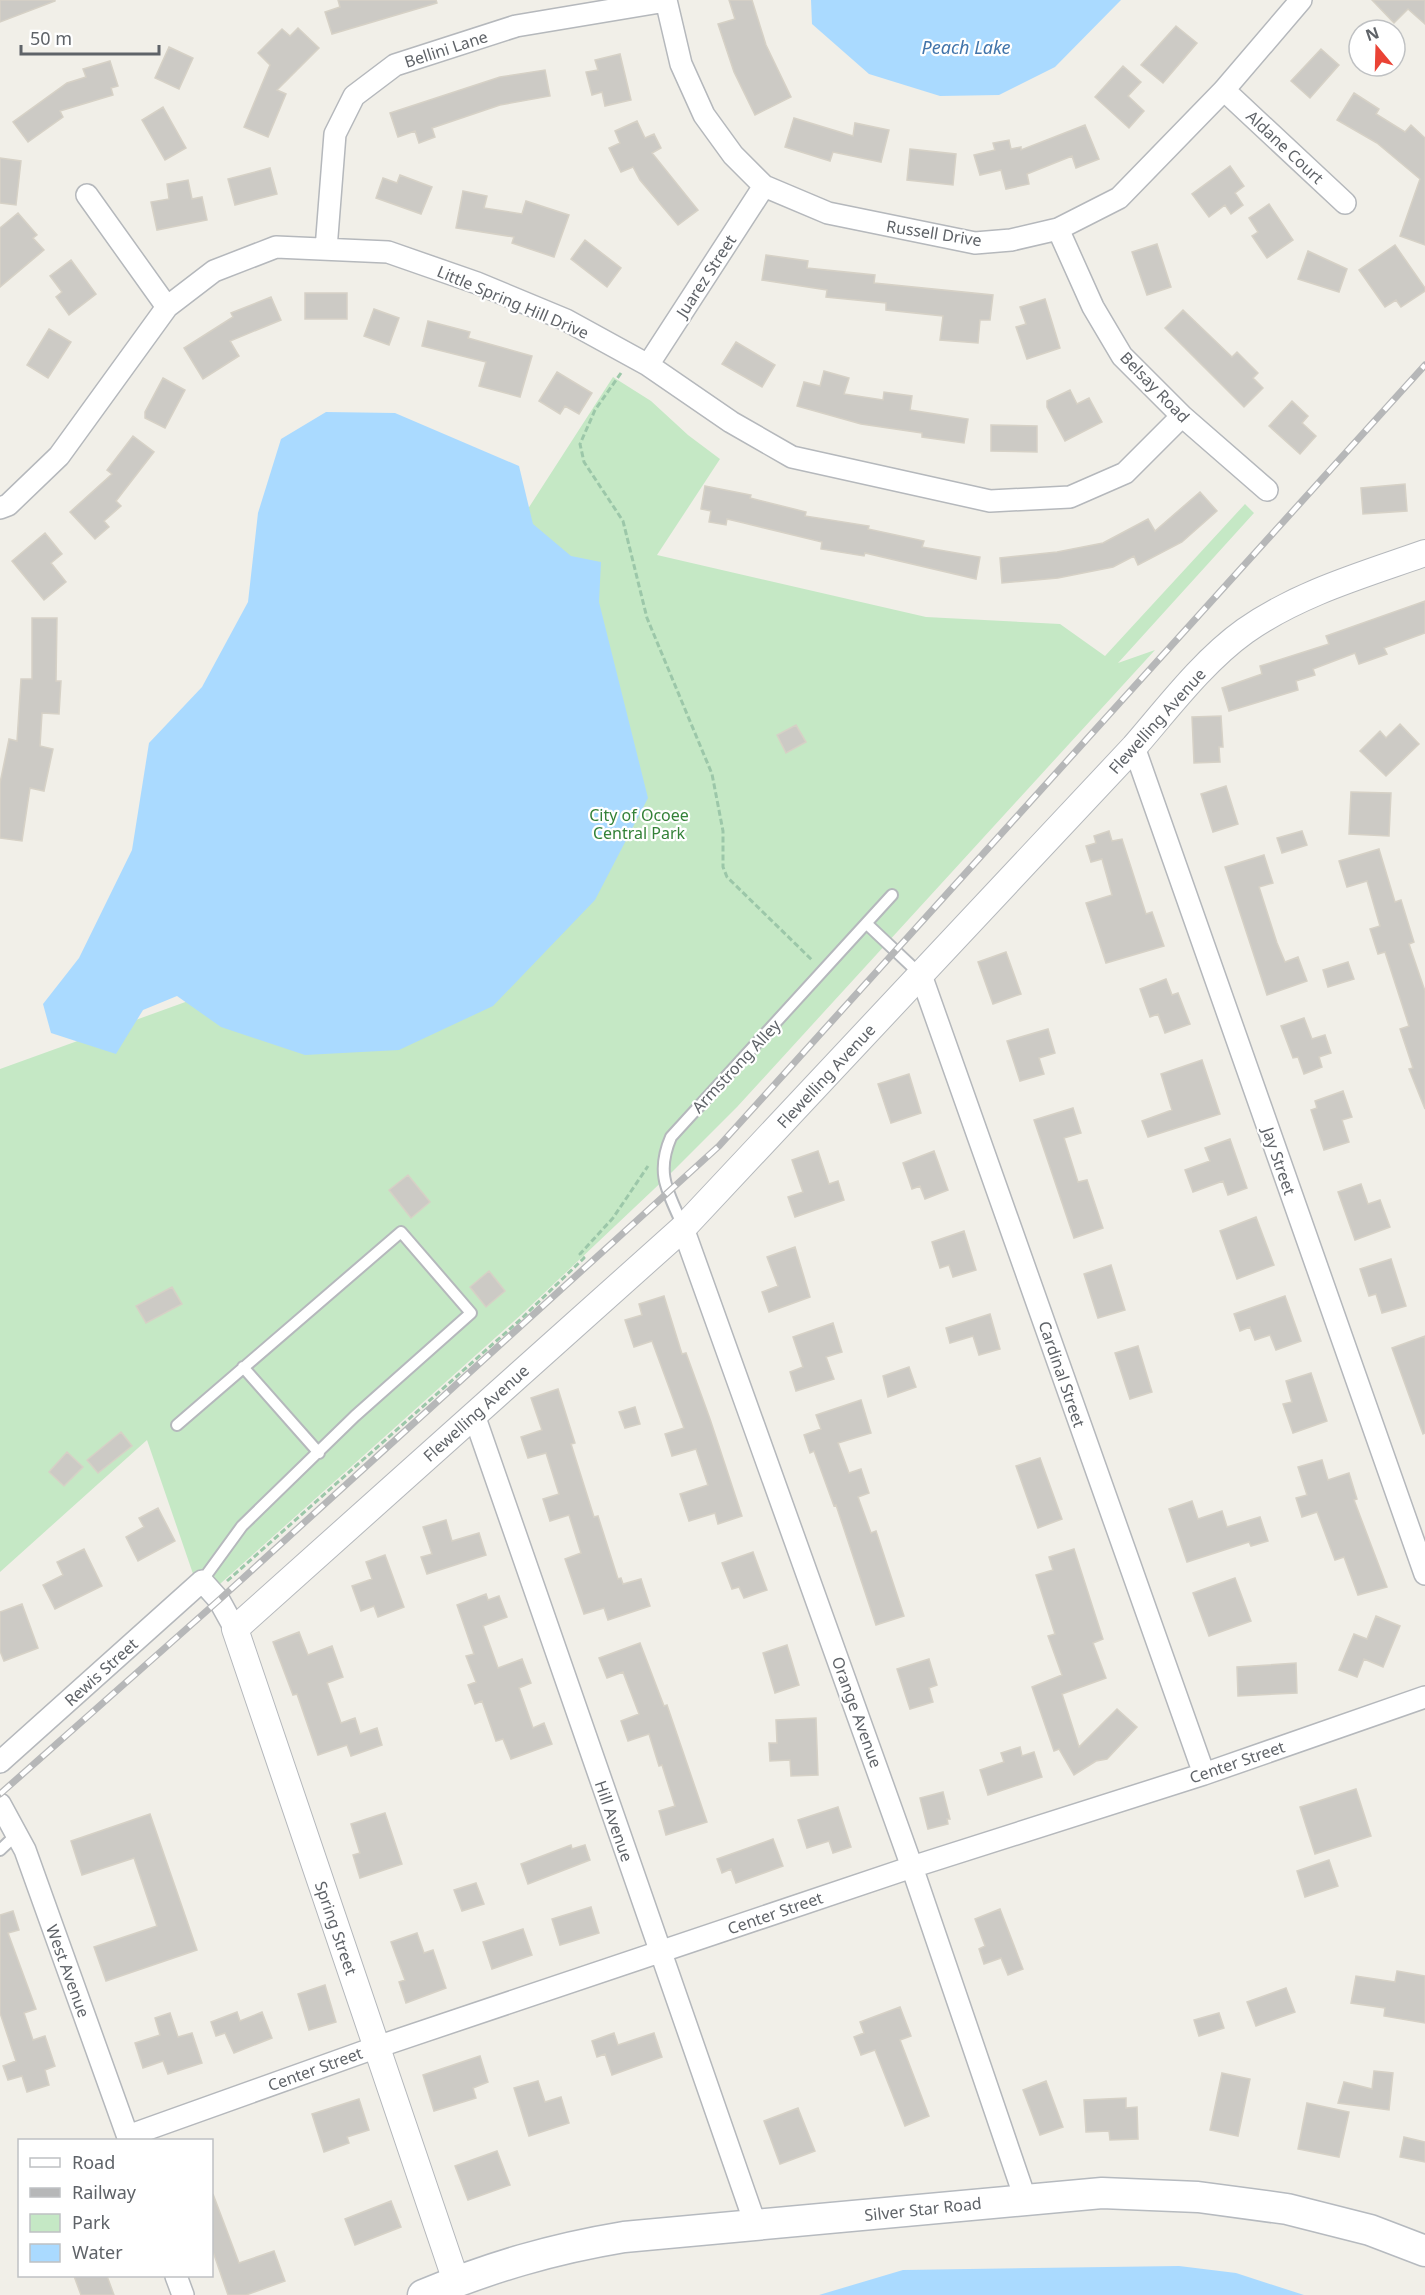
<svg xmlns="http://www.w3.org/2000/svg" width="1425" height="2295" font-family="'Noto Sans',sans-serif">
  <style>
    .green { fill: #c5e8c5 }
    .water { fill: #aadaff }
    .building { fill: #cccac5; stroke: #d6d1c6; stroke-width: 1.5 }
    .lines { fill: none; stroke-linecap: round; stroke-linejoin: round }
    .service-casing { stroke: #b5b8bc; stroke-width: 14 }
    .minor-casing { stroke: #b5b8bc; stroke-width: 24 }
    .tertiary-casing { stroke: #b5b8bc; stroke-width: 28 }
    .secondary-casing { stroke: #b6babf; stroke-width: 33 }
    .path { stroke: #9cc7a9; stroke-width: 3; stroke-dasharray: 6 3; stroke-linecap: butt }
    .service { stroke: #fff; stroke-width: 10 }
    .minor { stroke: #fff; stroke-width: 21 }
    .tertiary { stroke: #fff; stroke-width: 26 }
    .secondary { stroke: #fff; stroke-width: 30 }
    .rail-casing { stroke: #b6b7b8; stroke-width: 7 }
    .rail { stroke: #fff; stroke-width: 4.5; stroke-dasharray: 14; stroke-linecap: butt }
    .labels { text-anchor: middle; stroke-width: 4.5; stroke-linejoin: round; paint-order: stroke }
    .street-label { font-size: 16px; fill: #5f6368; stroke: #fff }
    .park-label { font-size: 16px; fill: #348238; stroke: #fff }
    .water-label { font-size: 18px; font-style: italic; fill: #4174aa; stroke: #fff }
  </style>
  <rect width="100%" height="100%" fill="#f1efe8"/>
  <path class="green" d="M613,377L651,401L688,435L720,459L657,555L926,617L1060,624L1105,656L1245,504L1254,513L1118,663L1155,650L737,1107L671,1173L523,1313L202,1600L147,1440L0,1572V1069L238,983L259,926Z"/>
  <path class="water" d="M811,0H1121L1055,67L999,95L940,96L869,74L812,24Z
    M326,412L395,413L519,466L533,524L571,556L601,562L599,602L648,798L595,900L493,1006L399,1050L305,1055L221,1027L177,996L143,1010L116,1054L51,1033L43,1004L79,958L132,850L149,743L202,687L248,602L258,513L281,439Z
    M1179,2266L1236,2273L1304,2295H819L903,2270Z"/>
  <path class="building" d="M0,0H55V1L0,22Z
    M338,0H436L437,3L332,34L325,12L340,7Z
    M729,0H752L766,45L791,97L755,115L734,72L718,24L735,19Z
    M1372,0H1425V24L1408,9L1394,23Z
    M1176,26L1197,43L1163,83L1141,65Z
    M298,28L319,48L277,90L286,94L268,137L244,127L270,65L258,53L282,29L290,36Z
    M169,47L193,58L179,89L155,78Z
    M1321,49L1339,65L1310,98L1291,81Z
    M620,54L631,100L605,106L602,92L592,95L586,72L598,70L595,60Z
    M110,61L118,86L111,88L113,95L60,111L63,117L28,142L13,122L67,83L86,77L83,69Z
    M1123,66L1141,82L1128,96L1144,111L1129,128L1095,97Z
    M545,70L550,96L500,105L432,128L435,137L419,143L415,131L398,137L390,113L500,77Z
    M1354,93L1379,109L1376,114L1405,132L1411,125L1425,138V245L1400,236L1420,179L1377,143L1337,120Z
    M163,107L186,148L165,160L142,120Z
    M794,118L853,136L855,123L889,130L881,162L833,152L830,161L785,147Z
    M637,121L645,138L654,134L661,148L652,153L698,210L678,225L640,180L633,167L621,172L609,148L620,143L615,131Z
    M1085,125L1099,159L1076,168L1072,156L1027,174L1029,184L1006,189L1001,170L980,175L974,155L995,150L993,143L1009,140L1011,149L1021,147V150Z
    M910,149L956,154L953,185L907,180Z
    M0,158L21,161L16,205L0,203Z
    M1230,166L1244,186L1235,193L1243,205L1231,214L1225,205L1209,217L1192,194Z
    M270,168L277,194L235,205L228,179Z
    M400,175L432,187L421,214L376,198L383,178L397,183Z
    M188,180L192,199L202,197L207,220L157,230L151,202L169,199L167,184Z
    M463,191L487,196L484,208L522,214L526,201L569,215L554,257L512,243L514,237L456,228Z
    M1269,204L1293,240L1267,258L1252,236L1258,232L1249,218Z
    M18,213L37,235L33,238L44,250L0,287V228Z
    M585,240L621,268L607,287L571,259Z
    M1157,244L1171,287L1147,295L1132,252Z
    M1395,245L1425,288V291L1401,307L1396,300L1385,307L1359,270Z
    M1308,251L1347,269L1339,292L1298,279Z
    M766,255L808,261L807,268L875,275L874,283L993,295L990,320H980L978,343L940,340L943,316L886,310V303L826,297L827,290L762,280Z
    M71,260L96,294L69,315L56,297L62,292L50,276Z
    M305,293H347V319H305Z
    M271,297L281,320L230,341L239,356L203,379L184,348L233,317L231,313Z
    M1045,299L1060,348L1027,359L1016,327L1026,324L1020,307Z
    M374,309L399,318L389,345L364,336Z
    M1183,310L1232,357L1237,352L1258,373L1253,378L1263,388L1244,407L1165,328Z
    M428,321L470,332L468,338L532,356L520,397L479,386L486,362L422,346Z
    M49,329L71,342L48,378L27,365Z
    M736,342L775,365L762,387L722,364Z
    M824,371L849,378L844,394L883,400L884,392L912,396L910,410L968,419L964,443L922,437V433L861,424L797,406L804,382L820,386Z
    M557,372L592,393L579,414L565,406L560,414L539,401Z
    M163,378L185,390L165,428L145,418V412Z
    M1070,390L1077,404L1089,398L1102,422L1065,441L1047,407V401Z
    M1292,401L1308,416L1302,423L1316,436L1300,454L1269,426Z
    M991,425L1037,426V452L991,451Z
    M133,436L154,452L116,501L121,506L104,521L109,527L95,539L70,512L112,474L107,470Z
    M1405,484L1407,511L1363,514L1361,488Z
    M705,486L751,495L750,498L806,512L805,516L869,526L868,529L924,541L922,547L980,557L976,579L865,553L864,556L821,549L822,542L744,523L727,519L726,525L709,522L711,511L701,509Z
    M1200,492L1217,511L1182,542L1138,565L1134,556L1113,567L1058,578L1002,583L1000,558L1057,552L1103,543L1148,519L1155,531Z
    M45,533L62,554L51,563L66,582L44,600L12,561Z
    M1425,601V633L1384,648L1387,654L1359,664L1355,653L1313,669L1315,675L1296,681L1298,690L1229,711L1222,688L1262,674L1260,666L1329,644L1326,636Z
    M32,618H57L56,681H61L59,714L42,713L40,746L53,749L44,791L30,788L22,841L0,838V783L9,739L17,741L21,679H32Z
    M1221,716L1223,747H1219L1220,762L1194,763L1192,717Z
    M1400,724L1419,744L1386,776L1360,751L1380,731L1386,738Z
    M796,725L806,742L786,753L777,735Z
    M1226,786L1238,824L1213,832L1201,794Z
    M1351,792L1391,793L1389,836L1349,834Z
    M1109,831L1112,841L1122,839L1146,914L1152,912L1164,946L1106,963L1086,903L1112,895L1102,859L1091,862L1086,846L1096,843L1094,836Z
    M1302,831L1307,845L1282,853L1277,838Z
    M1379,849L1395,902L1401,900L1414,942L1409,944L1425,991V1109L1409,1069L1413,1068L1400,1029L1409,1026L1385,952L1378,954L1370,929L1380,926L1367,881L1347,887L1339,861Z
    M1264,855L1273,883L1259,887L1277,943L1285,962L1298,957L1307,981L1267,995L1225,867Z
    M1006,952L1021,994L993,1004L978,962Z
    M1348,962L1354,979L1328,987L1323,970Z
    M1166,979L1172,995L1178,993L1190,1024L1165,1033L1158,1014L1150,1017L1140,989Z
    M1304,1018L1312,1039L1325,1035L1331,1053L1319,1057L1322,1067L1304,1074L1298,1057L1293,1058L1281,1026Z
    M1048,1029L1055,1053L1039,1058L1044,1074L1020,1081L1007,1041Z
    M1202,1060L1220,1114L1148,1137L1142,1121L1172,1110L1161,1074Z
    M909,1074L921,1113L891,1123L878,1084Z
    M1343,1091L1352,1117L1342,1120L1349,1142L1324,1150L1311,1110L1317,1108L1315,1101Z
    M1073,1108L1081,1133L1064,1138L1078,1182L1087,1180L1103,1228L1074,1238L1034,1120Z
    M1230,1139L1247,1188L1228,1195L1223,1181L1193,1192L1185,1170L1210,1161L1205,1148Z
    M818,1151L829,1184L838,1181L844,1200L795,1217L788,1197L803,1192L792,1160Z
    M934,1151L948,1190L925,1199L920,1186L912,1189L903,1163Z
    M408,1175L430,1202L411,1218L389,1190Z
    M1361,1184L1368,1204L1380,1200L1390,1227L1355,1240L1338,1192Z
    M1256,1217L1274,1265L1237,1279L1220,1231Z
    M964,1231L976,1270L953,1277L949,1265L940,1268L932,1242Z
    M795,1247L810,1297L769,1312L762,1292L778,1286L767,1257Z
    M1391,1259L1406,1306L1382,1313L1376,1294L1369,1296L1360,1269Z
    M1111,1265L1125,1310L1098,1318L1084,1274Z
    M489,1271L505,1291L486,1307L470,1287Z
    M172,1287L182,1304L146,1323L136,1306Z
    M664,1296L682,1354L686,1353L710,1419L742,1516L718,1524L715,1513L689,1521L680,1494L708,1485L696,1449L672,1456L665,1434L684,1428L652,1341L634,1347L625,1320L642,1315L639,1304Z
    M1285,1296L1301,1341L1276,1350L1270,1335L1255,1340L1250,1327L1240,1331L1234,1314Z
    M990,1314L1000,1349L979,1355L973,1336L950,1343L946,1328Z
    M833,1323L842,1352L826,1357L834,1379L796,1391L790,1372L803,1367L793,1337Z
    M1425,1336V1433L1423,1434L1392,1348Z
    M1138,1346L1152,1392L1130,1399L1115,1353Z
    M909,1367L916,1387L888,1397L883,1376Z
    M1311,1373L1327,1421L1293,1433L1283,1404L1292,1402L1286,1381Z
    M558,1389L575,1443L571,1444L594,1517L598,1516L618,1579L621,1578L623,1584L641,1579L650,1606L608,1620L604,1608L584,1614L565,1559L581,1553L569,1515L550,1521L543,1499L559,1494L546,1453L528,1458L521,1437L542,1430L531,1398Z
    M861,1400L871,1433L838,1443L849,1473L861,1469L869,1493L858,1497L871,1533L876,1531L904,1616L876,1625L836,1505L834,1506L814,1451L810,1453L804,1435L821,1429L816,1415Z
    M635,1407L640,1424L625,1428L619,1412Z
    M121,1432L132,1446L98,1473L87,1460Z
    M67,1452L83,1467L64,1486L49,1472Z
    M1040,1458L1062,1519L1038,1528L1016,1466Z
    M1322,1460L1328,1480L1349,1473L1357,1499L1354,1500L1387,1587L1358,1595L1344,1557L1335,1560L1317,1512L1302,1517L1296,1498L1307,1495L1298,1467Z
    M1192,1501L1198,1519L1222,1511L1227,1527L1260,1517L1268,1541L1251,1546L1249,1542L1187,1562L1169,1509Z
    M158,1508L175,1541L138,1561L126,1537L144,1527L139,1518Z
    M446,1520L452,1541L479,1533L486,1555L427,1574L421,1557L432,1554L423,1527Z
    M84,1549L102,1586L55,1609L43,1585L63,1575L57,1562Z
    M1074,1549L1103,1639L1093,1643L1106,1678L1062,1694L1079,1747L1117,1709L1137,1727L1107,1759L1096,1761L1074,1775L1059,1749L1054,1751L1032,1687L1062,1675L1048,1636L1055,1634L1036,1575L1053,1570L1049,1557Z
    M753,1552L767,1590L744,1598L739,1587L732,1589L722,1563Z
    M385,1555L404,1607L378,1617L374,1606L361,1611L352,1586L372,1579L366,1562Z
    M1235,1578L1251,1621L1209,1636L1193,1593Z
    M486,1594L488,1600L499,1596L507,1617L483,1626L498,1668L522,1659L531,1683L519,1688L533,1728L544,1723L552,1744L511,1759L503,1739L496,1741L482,1701L475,1704L468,1685L476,1682L466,1656L474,1654L457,1605Z
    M22,1604L38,1648L4,1661L0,1651V1612Z
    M1376,1616L1400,1626L1383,1667L1364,1659L1357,1677L1339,1670L1354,1634L1367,1639Z
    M299,1632L308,1655L332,1646L343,1677L327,1683L341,1723L355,1718L360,1734L377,1728L382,1745L351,1756L347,1745L318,1755L297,1694L293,1695L273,1642Z
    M640,1643L664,1706L667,1705L707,1822L666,1835L659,1811L675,1806L662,1765L659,1766L649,1734L628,1741L621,1721L639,1714L623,1672L607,1678L599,1658Z
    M787,1645L799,1685L775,1693L763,1653Z
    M929,1659L937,1685L929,1688L933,1702L910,1709L897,1669Z
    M1296,1663L1297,1693L1238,1696L1237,1667Z
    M816,1718L818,1775L791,1776L790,1760L770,1761L769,1743H777L776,1720Z
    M1020,1747L1022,1756L1034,1752L1042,1777L988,1795L980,1770L1004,1762L1001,1753Z
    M1356,1789L1371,1836L1315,1854L1300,1807Z
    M943,1792L950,1819H947L948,1824L928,1829L920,1798Z
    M838,1807L851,1847L833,1853L829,1841L807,1848L798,1820Z
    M385,1813L402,1864L360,1878L353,1855L360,1853L351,1824Z
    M150,1814L197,1950L106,1981L94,1947L157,1926L134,1858L82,1875L71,1841Z
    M773,1839L783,1866L736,1883L731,1869L722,1873L717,1859Z
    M571,1845L572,1849L585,1845L590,1860L528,1884L521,1864Z
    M1329,1860L1338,1886L1305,1897L1297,1871Z
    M476,1883L484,1904L462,1911L454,1890Z
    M591,1907L599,1933L560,1945L552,1919Z
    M1000,1909L1023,1969L1008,1975L1001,1958L984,1964L979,1949L985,1946L975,1919Z
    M13,1911L19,1930L8,1933L36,2009L24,2013L33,2040L45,2036L55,2066L45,2070L49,2085L27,2092L22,2076L8,2080L3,2066L16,2061L0,2013V1915Z
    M523,1929L532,1955L492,1969L483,1942Z
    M417,1933L424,1953L433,1950L446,1988L406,2003L399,1982L405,1980L391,1942Z
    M1397,1971L1425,1976V2023L1384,2016L1385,2008L1351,2003L1356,1976L1395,1982Z
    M325,1985L336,2022L309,2030L298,1994Z
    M1286,1988L1295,2012L1256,2026L1247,2002Z
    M900,2007L911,2036L900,2040L929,2116L905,2126L875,2050L861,2055L854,2037L864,2033L860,2022Z
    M237,2012L240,2021L262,2012L272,2038L234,2053L225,2033L216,2036L211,2022Z
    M170,2013L178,2037L192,2033L202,2063L168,2074L163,2061L143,2068L135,2043L160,2035L155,2018Z
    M1219,2013L1224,2028L1199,2036L1194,2020Z
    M614,2033L618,2045L654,2033L662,2057L612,2075L605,2054L597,2057L592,2041Z
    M480,2056L488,2082L473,2088L476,2098L434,2111L423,2075Z
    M1374,2071L1393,2073L1389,2110L1338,2103L1344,2082L1372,2089Z
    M1222,2073L1250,2079L1238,2136L1210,2130Z
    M538,2081L545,2102L561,2097L569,2123L529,2136L514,2088Z
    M1046,2081L1063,2127L1040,2135L1023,2090Z
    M1126,2098V2108L1137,2107L1138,2139L1110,2140L1109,2131L1086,2132L1084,2100Z
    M359,2099L369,2130L347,2137L349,2143L324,2152L312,2114Z
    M1307,2103L1349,2112L1339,2157L1298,2149Z
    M798,2108L815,2151L780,2164L764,2121Z
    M1404,2137L1425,2142V2162L1400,2157Z
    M497,2151L510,2185L468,2200L455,2166Z
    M213,2194L239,2263L274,2251L285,2281L246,2295H228L212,2249Z
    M391,2201L401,2227L355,2245L345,2219Z
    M74,2276H107L114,2295H81Z"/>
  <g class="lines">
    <defs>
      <path id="service" d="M867,924L921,975
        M683,1226C668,1192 655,1174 671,1137L892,895
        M243,1367L319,1453
        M177,1425L401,1232L471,1313L355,1416L242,1526L202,1581
        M0,1850L17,1834"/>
      <path id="minor" d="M666,0L681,64L704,115L733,155L764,186L828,213L975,243L1011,240L1058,229L1119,198L1224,90L1301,0
        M1224,90L1345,203
        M87,195L167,307
        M1058,229L1093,307L1122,356L1182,416L1267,490
        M326,249L335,134L354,96L395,65L516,26L666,1
        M648,365L764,186
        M0,508L8,505L59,456L167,307L214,271L276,247L388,252L477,283L566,320L648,365L731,422L792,457L990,501L1070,497L1125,473L1182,416
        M1134,747L1425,1574
        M921,975L1204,1774
        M683,1228L912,1867L1025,2198
        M474,1415L756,2226
        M0,1762L202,1581L219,1600L235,1629
        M0,1804L25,1850L129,2140
        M128,2136L377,2047L912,1867L1204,1774L1425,1697
        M176,2276L183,2295"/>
      <path id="tertiary" d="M456,2281L235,1629L683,1228L1134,747C1167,709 1203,661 1245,631C1299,593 1363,575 1425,553"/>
      <path id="secondary" d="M423,2295C491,2267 552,2249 624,2237L1102,2193L1198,2197L1287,2209L1370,2230L1425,2251"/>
    </defs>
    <use href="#service" class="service-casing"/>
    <use href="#minor" class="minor-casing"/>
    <use href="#tertiary" class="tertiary-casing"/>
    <use href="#secondary" class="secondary-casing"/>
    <path class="path" d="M621,373L595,410L580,444L584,462L623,521L647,618L712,774L723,831V867L727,877L813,961
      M227,1581L521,1319L584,1258L580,1254L613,1218L648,1166"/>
    <use href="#service" class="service"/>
    <use href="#minor" class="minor"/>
    <use href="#tertiary" class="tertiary"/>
    <use href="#secondary" class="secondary"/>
    <defs>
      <path id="rail" d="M0,1794L219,1600L719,1146L1425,365"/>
    </defs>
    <use href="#rail" class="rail-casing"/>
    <use href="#rail" class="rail"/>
  </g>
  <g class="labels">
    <g class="street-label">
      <text transform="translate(446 49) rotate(-18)" y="6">Bellini Lane</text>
      <text transform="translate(1285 147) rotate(43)" y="6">Aldane Court</text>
      <text transform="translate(934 233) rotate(9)" y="6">Russell Drive</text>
      <text transform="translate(706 276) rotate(-57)" y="6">Juarez Street</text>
      <text transform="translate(513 302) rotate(23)" y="6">Little Spring Hill Drive</text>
      <text transform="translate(1155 387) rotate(46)" y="6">Belsay Road</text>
      <text transform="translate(1157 721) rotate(-48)" y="6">Flewelling Avenue</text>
      <text transform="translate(736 1066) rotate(-47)" y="6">Armstrong Alley</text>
      <text transform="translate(826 1076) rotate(-47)" y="6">Flewelling Avenue</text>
      <text transform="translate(1279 1161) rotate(71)" y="6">Jay Street</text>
      <text transform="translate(1062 1374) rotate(71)" y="6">Cardinal Street</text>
      <text transform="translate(476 1413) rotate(-42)" y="6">Flewelling Avenue</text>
      <text transform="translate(101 1672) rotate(-42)" y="6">Rewis Street</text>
      <text transform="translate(857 1712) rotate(70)" y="6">Orange Avenue</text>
      <text transform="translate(1237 1762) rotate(-19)" y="6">Center Street</text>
      <text transform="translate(614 1821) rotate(71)" y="6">Hill Avenue</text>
      <text transform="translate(775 1913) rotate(-19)" y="6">Center Street</text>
      <text transform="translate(336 1928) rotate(71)" y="6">Spring Street</text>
      <text transform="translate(68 1971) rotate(70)" y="6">West Avenue</text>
      <text transform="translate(315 2069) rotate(-20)" y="6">Center Street</text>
      <text transform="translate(923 2209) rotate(-6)" y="6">Silver Star Road</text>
    </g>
    <g class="park-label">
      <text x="639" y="821">City of Ocoee<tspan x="639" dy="18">Central Park</tspan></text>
    </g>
    <g class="water-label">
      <text x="966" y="54">Peach Lake</text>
    </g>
  </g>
  <rect x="18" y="2139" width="195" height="138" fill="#ffffff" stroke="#bfc1c3" stroke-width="1.5"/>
  <rect x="30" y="2158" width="30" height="9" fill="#ffffff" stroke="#bfc1c3" stroke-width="1.5"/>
  <text x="72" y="2169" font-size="18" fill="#5f6368">Road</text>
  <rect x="30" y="2188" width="30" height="9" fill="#b6b7b8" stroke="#bfc1c3" stroke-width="1.5"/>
  <text x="72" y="2199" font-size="18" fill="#5f6368">Railway</text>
  <rect x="30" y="2214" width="30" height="18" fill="#c5e8c5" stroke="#bfc1c3" stroke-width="1.5"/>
  <text x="72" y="2229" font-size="18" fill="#5f6368">Park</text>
  <rect x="30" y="2244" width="30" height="18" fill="#aadaff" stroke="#bfc1c3" stroke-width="1.5"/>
  <text x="72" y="2259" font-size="18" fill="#5f6368">Water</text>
  <g transform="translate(1377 48) rotate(341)"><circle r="28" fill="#ffffff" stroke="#bfc1c3" stroke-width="1.5"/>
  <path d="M0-4.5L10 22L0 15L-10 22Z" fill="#ea4335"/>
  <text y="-9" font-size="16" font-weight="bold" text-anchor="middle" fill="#5f6368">N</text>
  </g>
  <path d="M21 45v9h138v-9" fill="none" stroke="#5f6368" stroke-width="3"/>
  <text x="30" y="45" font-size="18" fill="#5f6368" stroke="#ffffff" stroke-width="4.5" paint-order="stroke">50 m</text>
</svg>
